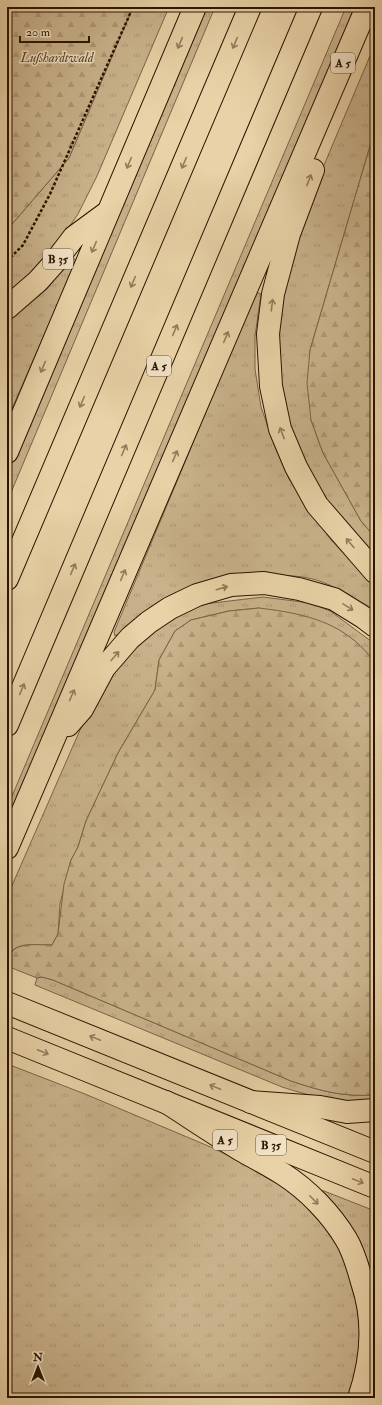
<svg xmlns="http://www.w3.org/2000/svg" width="382" height="1405" font-family="'IM FELL Double Pica',serif">
  <style>
    .grass { fill: url(#grass-tufts); stroke: #7a6346 }
    .forest { fill: url(#forest-firs); stroke: #7a6346 }
    .lines { fill: none; stroke-linecap: round; stroke-linejoin: round }
    .trunk-casing { stroke: #2a1400; stroke-width: 24 }
    .motorway-casing { stroke: #2a1400; stroke-width: 24 }
    .path { stroke: #2a1400; stroke-width: 2.5; stroke-dasharray: 3 2; stroke-linecap: butt }
    .trunk { stroke: #e9d2a7; stroke-width: 22 }
    .motorway { stroke: #e9d2a7; stroke-width: 22 }
    .oneway { stroke: #937c5c }
    .labels { text-anchor: middle; stroke-width: 3; stroke-linejoin: round; paint-order: stroke }
    .shield { fill: #f1e2c6; stroke: #66523b; stroke-width: 1 }
    .shield-label { font-size: 12px; font-weight: bold; fill: #2a1400 }
    .park-label { font-size: 13px; font-style: italic; fill: #5a432a; stroke: #f1e2c6 }
  </style>
  <defs>
    <pattern id="grass-tufts" width="24" height="20" patternUnits="userSpaceOnUse"><rect width="24" height="20" fill="#c9b28b"/><path d="M3 7l-1-3M5 7V3M7 7l1-3M15 17l-1-3M17 17v-4M19 17l1-3" fill="none" stroke="#ad9876"/></pattern>
    <pattern id="forest-firs" width="22" height="20" patternUnits="userSpaceOnUse"><rect width="22" height="20" fill="#c9b28b"/><path d="M5 1l3.5 6h-7zM16 11l3.5 6h-7z" fill="#ad9876"/></pattern>
  </defs>
  <rect width="100%" height="100%" fill="#e9d2a7"/>
  <filter id="stains"><feTurbulence type="fractalNoise" baseFrequency=".005" numOctaves="4"/><feColorMatrix values="0 0 0 0 .2 0 0 0 0 .09 0 0 0 0 .02 0 0 0 .5 -.17"/></filter>
  <radialGradient id="worn" r=".72"><stop offset=".6" stop-color="#630" stop-opacity="0"/><stop offset="1" stop-color="#630" stop-opacity=".3"/></radialGradient>
  <path class="grass" d="M133,7H169L97,176L78,214L49,257L7,296V230L69,158Z
    M206,7H215L7,502V475Z
    M346,7H356L7,829V808Z
    M375,44V129L310,350L311,420L323,453L361,521L375,537V559L322,497L290,435L275,352L279,294L322,170Z
    M73,258L75,259V264L7,420V323L47,289L68,262Z
    M256,292L261,294L255,336V369L261,407L275,447L289,479L331,540L375,587V613C358,602 341,589 322,582C293,571 261,577 231,581C209,584 187,586 167,597C159,602 150,607 144,613C135,620 126,631 115,636L114,632Z
    M263,597L310,603L330,611L375,644V661L354,640L259,608L229,611L191,620L175,631L159,660L155,690L118,753L86,821L78,847L71,860L60,904L58,934L52,945C34,945 9,940 7,963V897L80,730L101,689L118,665L156,629L180,613L204,604Z
    M42,977L53,980L291,1081C321,1091 342,1097 375,1095V1104C342,1104 313,1097 282,1087L35,985L37,978Z
    M10,1065L85,1094L213,1148L271,1177L292,1192L312,1210L342,1251L360,1303L362,1352L349,1398H7V1070Z
    M315,1189L324,1191L375,1211V1284L368,1262L352,1232Z"/>
  <path class="forest" d="M7,7H133L69,158L7,230Z
    M375,129V537L361,521L323,453L311,420L307,383L310,350Z
    M259,608C292,612 328,618 355,641C362,647 368,654 375,661V1095C342,1097 321,1091 291,1081L53,980L42,977L37,978L7,966C8,940 33,945 52,945L58,934L64,884L71,860L78,847L86,821L118,753L155,690L159,660L175,631L191,620L229,611Z"/>
  <g class="lines">
    <defs>
      <path id="trunk" d="M7,1003L375,1152
        M7,1038L375,1187"/>
      <path id="motorway" d="M313,170L289,234L273,294L268,334L271,386L280,429L296,467L317,505L375,572
        M7,308L38,281L55,262L74,237L108,212
        M7,452L195,7
        M7,579L250,7
        M7,725L311,7
        M68,725L82,709L104,668L130,638L149,622L170,608L197,595L231,585L264,583L299,589L334,599L363,617L375,626
        M7,848L367,7
        M166,1102C191,1118 216,1135 241,1150C255,1158 269,1165 283,1174C308,1190 331,1214 346,1239C354,1252 358,1268 362,1282C375,1320 372,1360 359,1398
        M251,1102L320,1107L347,1112L375,1110"/>
    </defs>
    <use href="#trunk" class="trunk-casing"/>
    <use href="#motorway" class="motorway-casing"/>
    <path class="path" d="M7,261L23,245L50,194L133,7"/>
    <use href="#trunk" class="trunk"/>
    <use href="#motorway" class="motorway"/>
  </g>
  <defs><path id="oneway-shaft" d="M-6 0H5M1.5-3L5.5 0L1.5 3" fill="none" stroke-width="1.6" stroke-linecap="round" stroke-linejoin="round"/></defs>
  <g class="oneway">
    <use href="#oneway-shaft" transform="translate(180 43) rotate(113)"/>
    <use href="#oneway-shaft" transform="translate(235 43) rotate(113)"/>
    <use href="#oneway-shaft" transform="translate(129 163) rotate(113)"/>
    <use href="#oneway-shaft" transform="translate(184 163) rotate(113)"/>
    <use href="#oneway-shaft" transform="translate(309 180) rotate(-69)"/>
    <use href="#oneway-shaft" transform="translate(94 247) rotate(113)"/>
    <use href="#oneway-shaft" transform="translate(133 282) rotate(113)"/>
    <use href="#oneway-shaft" transform="translate(272 305) rotate(-83)"/>
    <use href="#oneway-shaft" transform="translate(175 330) rotate(-67)"/>
    <use href="#oneway-shaft" transform="translate(226 337) rotate(-67)"/>
    <use href="#oneway-shaft" transform="translate(43 367) rotate(113)"/>
    <use href="#oneway-shaft" transform="translate(82 402) rotate(113)"/>
    <use href="#oneway-shaft" transform="translate(282 433) rotate(-111)"/>
    <use href="#oneway-shaft" transform="translate(124 450) rotate(-67)"/>
    <use href="#oneway-shaft" transform="translate(175 456) rotate(-67)"/>
    <use href="#oneway-shaft" transform="translate(350 543) rotate(-130)"/>
    <use href="#oneway-shaft" transform="translate(73 569) rotate(-67)"/>
    <use href="#oneway-shaft" transform="translate(123 575) rotate(-67)"/>
    <use href="#oneway-shaft" transform="translate(222 588) rotate(-16)"/>
    <use href="#oneway-shaft" transform="translate(348 607) rotate(31)"/>
    <use href="#oneway-shaft" transform="translate(115 656) rotate(-49)"/>
    <use href="#oneway-shaft" transform="translate(22 689) rotate(-67)"/>
    <use href="#oneway-shaft" transform="translate(72 695) rotate(-67)"/>
    <use href="#oneway-shaft" transform="translate(95 1038) rotate(-158)"/>
    <use href="#oneway-shaft" transform="translate(43 1052) rotate(22)"/>
    <use href="#oneway-shaft" transform="translate(215 1087) rotate(-158)"/>
    <use href="#oneway-shaft" transform="translate(358 1181) rotate(22)"/>
    <use href="#oneway-shaft" transform="translate(314 1200) rotate(45)"/>
  </g>
  <g class="labels">
    <g class="shield">
      <rect x="331" y="53" width="24" height="20" rx="3"/>
      <rect x="43" y="249" width="30" height="20" rx="3"/>
      <rect x="147" y="356" width="24" height="20" rx="3"/>
      <rect x="213" y="1130" width="24" height="20" rx="3"/>
      <rect x="256" y="1135" width="30" height="20" rx="3"/>
    </g>
    <g class="shield-label">
      <text x="343" y="67">A 5</text>
      <text x="58" y="263">B 35</text>
      <text x="159" y="370">A 5</text>
      <text x="225" y="1144">A 5</text>
      <text x="271" y="1149">B 35</text>
    </g>
    <g class="park-label">
      <text x="57" y="62">Lußhardtwald</text>
    </g>
  </g>
  <rect width="382" height="1405" fill="none" stroke="#e9d2a7" stroke-width="24"/>
  <rect x="8" y="8" width="366" height="1389" fill="none" stroke="#2a1400" stroke-width="2"/>
  <rect x="12" y="12" width="358" height="1381" fill="none" stroke="#2a1400"/>
  <g transform="translate(38 1367)" stroke="#f1e2c6" stroke-width="3" paint-order="stroke">
  <path d="M0-3L7 15L0 10L-7 15Z" fill="#2a1400"/>
  <text y="-6" font-size="11" font-weight="bold" text-anchor="middle" fill="#2a1400">N</text>
  </g>
  <path d="M20 36v6h69v-6" fill="none" stroke="#2a1400" stroke-width="2"/>
  <text x="26" y="36" font-size="12" fill="#2a1400" stroke="#f1e2c6" stroke-width="3" paint-order="stroke">20 m</text>
  <rect width="100%" height="100%" filter="url(#stains)"/>
  <rect width="100%" height="100%" fill="url(#worn)"/>
</svg>
